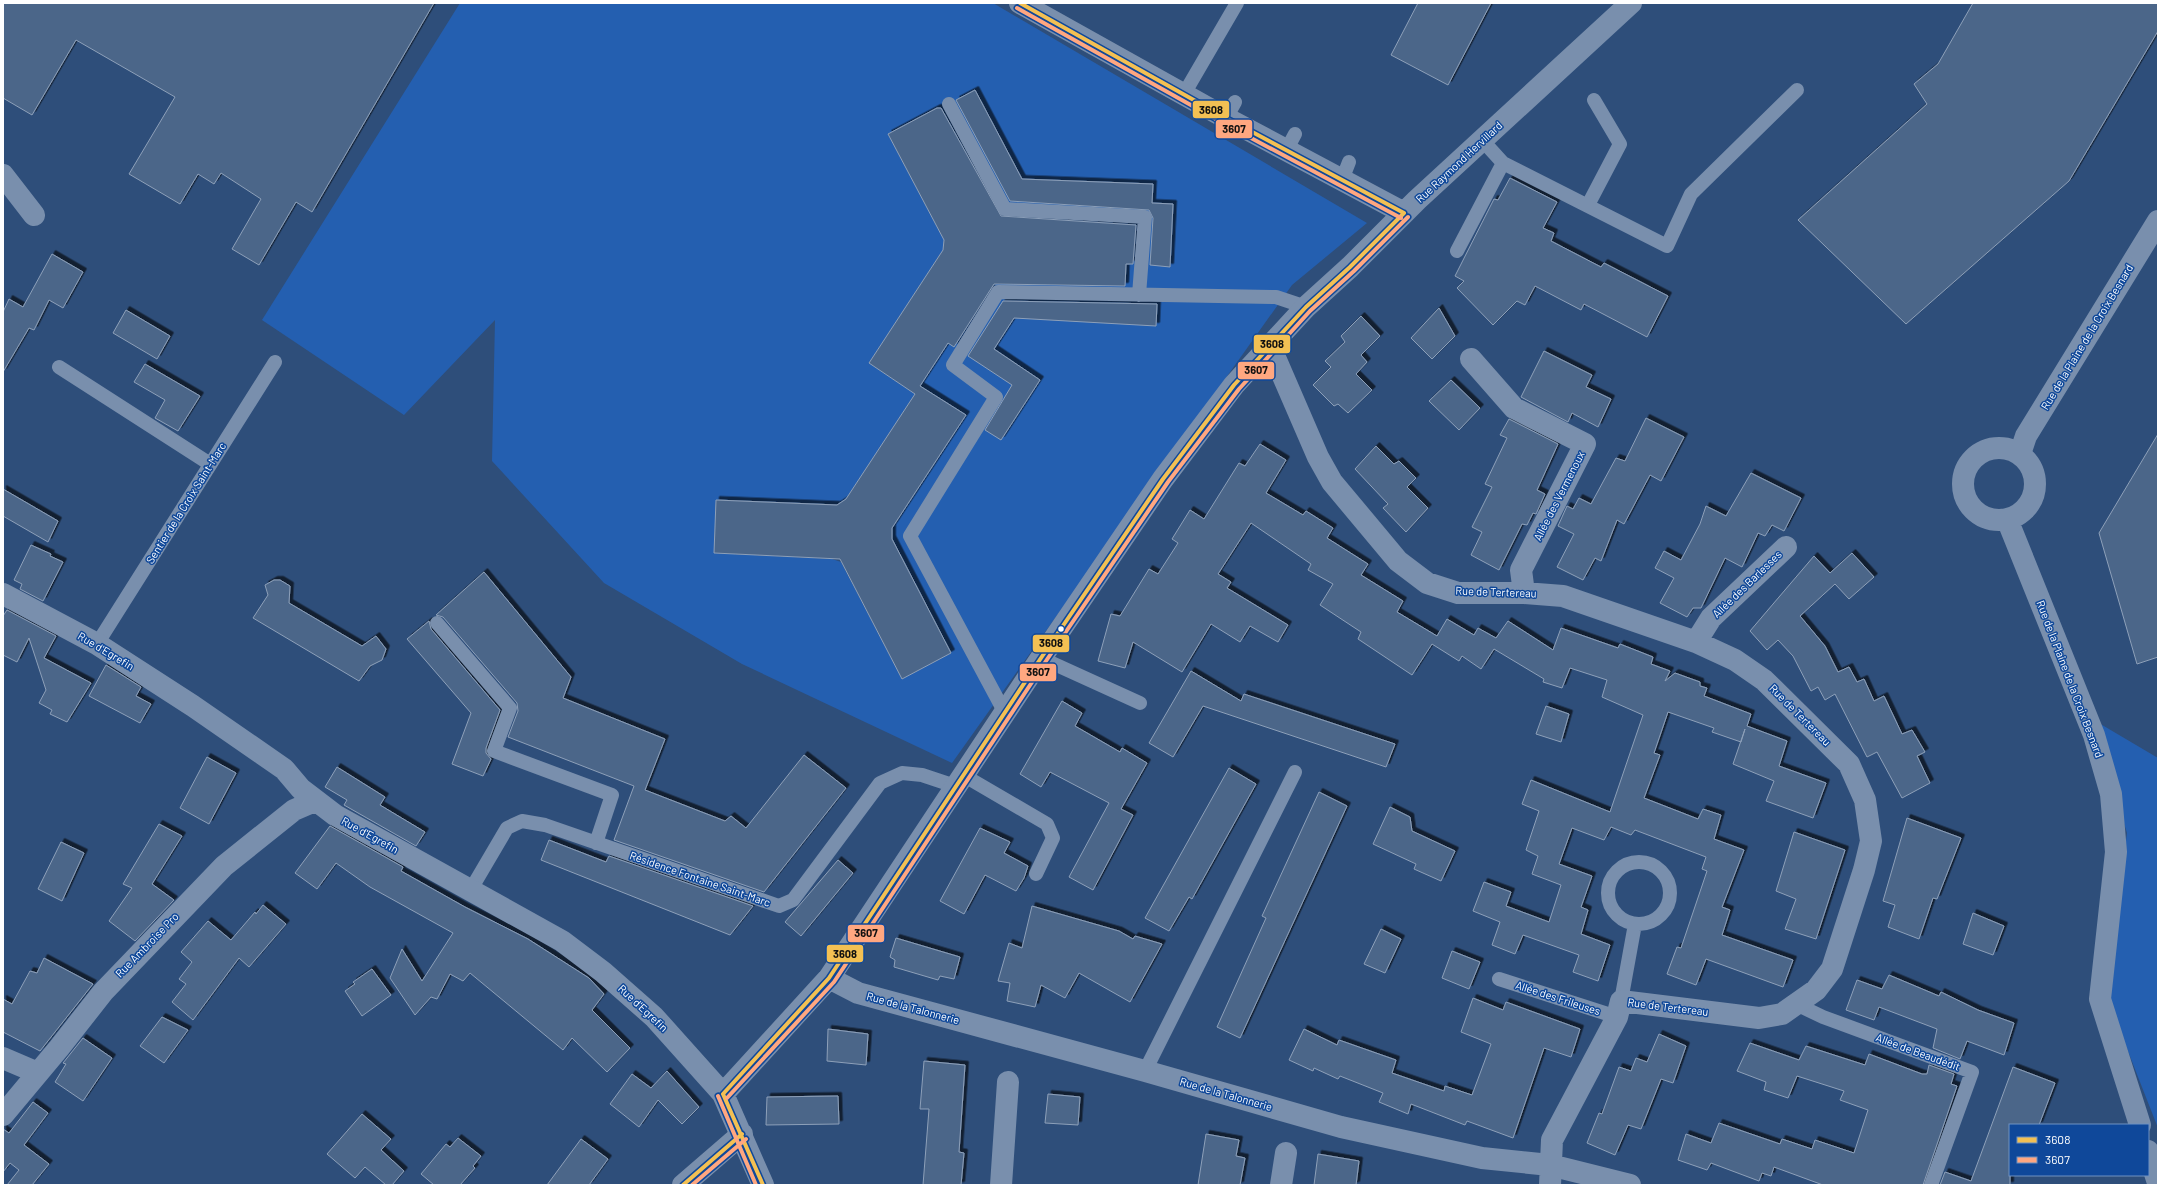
<svg xmlns="http://www.w3.org/2000/svg" width="2161" height="1188" font-family="Barlow,sans-serif">
  <style>
    .green { fill: #245fb0; fill-rule: evenodd }
    .building { fill: #4c6689; stroke: #8da0b9; filter: url(#shadow) }
    .lines { fill: none; stroke-linecap: round; stroke-linejoin: round }
    .lane { stroke: #798fad; stroke-width: 14 }
    .street { stroke: #798fad; stroke-width: 22 }
    .bus-1-casing { stroke: #0f489a; stroke-width: 7 }
    .bus-2-casing { stroke: #0f489a; stroke-width: 7 }
    .bus-1 { stroke: #f3c053; stroke-width: 4 }
    .bus-2 { stroke: #ffa780; stroke-width: 4 }
    .bus-dot { fill: #fff; stroke: #0f489a; stroke-width: 1.5 }
    .labels { text-anchor: middle; stroke-width: 3; stroke-linejoin: round; paint-order: stroke }
    .street-label { font-size: 11px; fill: #fff; stroke: #0f489a }
    .line-badge { stroke: #0f489a; stroke-width: 1.5 }
    .pale-badge-label { font-size: 11px; text-anchor: middle; font-weight: bold; fill: #111 }
  </style>
  <defs>
    <filter id="shadow"><feDropShadow dx="3.5" dy="-3.5" stdDeviation="0" flood-color="#0009"/></filter>
  </defs>
  <rect width="100%" height="100%" fill="#2e4e7a"/>
  <path class="green" d="M460,3H993L1367,223L1292,285L952,763L742,664L604,583L492,461L495,320L404,415L262,320ZM937,108L1000,219L1128,225L1126,281L999,273L990,279L920,386L966,415L892,528V539L951,653L902,679L841,562L832,559L714,553L716,500L837,505L846,499L915,394L869,363L943,250L944,240L888,134Z
    M2092,719L2158,758V1128L2106,995L2127,833Z"/>
  <path class="building" d="M3,3H434L312,212L296,202L259,265L232,249L261,199L221,173L214,184L198,174L180,204L129,174L175,97L76,40L32,115L3,98Z
    M1418,3H1491L1448,85L1391,55Z
    M1973,3H2158V31L2069,181L1906,324L1798,220L1927,104L1914,84L1938,64Z
    M975,90L1022,179L1153,184L1152,203L1173,204L1170,267L1150,265L1153,218L1149,210L1010,201L956,100Z
    M937,108H941L1001,216L1136,225L1133,264H1126L1125,286L994,284L954,347L948,343L920,386L966,415L892,528V539L951,653L902,679L840,559L714,553L716,500L837,505L846,499L915,394L869,363L943,250L944,240L888,134Z
    M1510,178L1557,202L1543,228L1554,233L1551,241L1601,267L1604,263L1668,296L1647,337L1584,304L1581,310L1535,286L1525,305L1517,301L1493,325L1457,288L1464,281L1455,276L1494,199L1498,200Z
    M52,254L83,272L63,308L49,300L34,330L29,328L3,372V312L9,299L23,307Z
    M1003,301L1157,304L1156,326L1014,318L994,349L1040,380L1001,440L985,430L1012,385L968,356Z
    M1439,308L1455,336L1432,359L1411,338Z
    M126,310L170,336L157,359L113,333Z
    M1361,316L1380,336L1361,355L1367,362L1356,374L1372,390L1348,413L1338,404L1334,406L1313,385L1331,367L1325,361L1345,342L1341,336Z
    M1544,351L1592,375L1586,387L1611,399L1598,427L1572,413L1568,422L1521,397Z
    M145,364L200,396L178,431L155,418L165,400L134,382Z
    M1451,380L1480,408L1459,430L1429,401Z
    M1646,418L1684,437L1661,481L1650,475L1624,524L1617,520L1601,561L1595,558L1583,580L1557,567L1574,534L1558,526L1567,506L1573,509L1579,498L1591,504L1616,458L1625,461Z
    M1509,419L1558,444L1537,490L1545,494L1536,514L1533,513L1527,525L1522,524L1499,570L1471,555L1482,532L1472,527L1492,487L1485,484L1507,438L1500,435Z
    M2158,434V657L2137,664L2099,533Z
    M1260,444L1286,460L1266,493L1303,515L1306,511L1333,528L1327,538L1368,564L1361,575L1403,601L1397,612L1437,636L1447,619L1474,635L1478,628L1496,638L1508,621L1553,650L1561,628L1618,648L1620,644L1653,657L1651,664L1670,671L1665,681L1675,673L1700,682V686L1707,688L1704,696L1751,714L1747,726L1787,741L1779,766L1826,783L1813,818L1766,801L1774,781L1733,764L1745,729L1741,742L1712,732L1714,728L1668,712L1654,753L1660,755L1644,798L1698,819L1703,809L1721,815L1714,839L1744,850L1722,907L1730,910L1722,935L1793,960L1783,987L1706,959L1696,985L1667,974L1677,947L1681,948L1707,871L1702,869L1706,857L1635,830L1631,835L1611,827L1604,840L1572,828L1559,864L1592,876L1581,907L1588,910L1581,934L1610,945L1598,981L1573,972L1579,955L1523,935L1515,954L1492,945L1500,922L1473,911L1484,882L1511,892L1506,906L1549,922L1561,885L1532,874L1538,856L1526,850L1539,811L1522,804L1531,780L1610,812L1643,715L1602,697L1607,680L1570,668L1562,688L1543,682L1544,679L1494,649L1481,669L1462,656L1459,661L1432,644L1412,675L1358,639L1361,632L1320,605L1333,584L1308,570L1311,564L1251,523L1218,574L1231,582L1227,588L1288,625L1278,642L1250,626L1240,642L1211,624L1182,672L1133,642L1125,668L1098,661L1111,614L1120,616L1149,569L1158,574L1178,543L1172,539L1190,510L1204,519L1239,463L1245,466Z
    M1376,446L1394,464L1399,461L1416,478L1407,487L1428,508L1406,532L1383,508L1388,504L1355,469Z
    M1751,473L1801,498L1784,531L1772,525L1765,536L1758,533L1742,567L1725,558L1701,608H1693L1687,617L1660,603L1674,578L1655,568L1664,551L1681,560L1700,524L1706,506L1726,516Z
    M3,489L58,521L48,542L3,516Z
    M31,545L51,554L50,556L63,562L43,601L20,589L22,584L14,580Z
    M1852,553L1874,577L1849,599L1835,584L1800,616L1825,646L1838,672L1849,667L1857,682L1864,679L1874,701L1884,696L1902,734L1912,730L1925,752L1917,756L1930,783L1902,798L1877,752L1867,757L1835,694L1825,700L1818,687L1811,691L1793,656L1778,640L1767,650L1750,631L1814,556L1830,573Z
    M484,572L571,677L563,698L665,739L645,790L725,821L731,816L746,828L804,755L846,788L764,892L614,840L634,786L508,737L518,711L517,703L443,617L436,615Z
    M274,580H280L290,586L289,603L362,646L376,636L386,649L382,660L370,666L359,681L253,618L268,595L265,585Z
    M7,610L56,636L44,658L91,683L67,722L50,714L52,710L39,703L46,690L29,638L17,662L3,655V616Z
    M429,621L431,629L500,710L486,748V753L491,759L483,776L452,764L471,713L407,639Z
    M106,665L141,687L136,696L151,704L140,723L89,696Z
    M1191,671L1241,701L1244,694L1395,744L1386,767L1203,706L1173,757L1149,743Z
    M1062,701L1082,713L1075,726L1120,752L1122,748L1147,763L1121,809L1133,815L1093,890L1069,877L1109,803L1050,772L1041,787L1020,774Z
    M1546,706L1569,714L1561,742L1536,734Z
    M207,757L236,773L209,824L180,808Z
    M337,767L385,797L380,805L425,832L416,846L344,805L347,800L325,787Z
    M1229,768L1256,784L1192,899L1189,897L1169,931L1145,918Z
    M1319,792L1347,806L1240,1038L1217,1027L1266,918L1262,916Z
    M1390,807L1410,817L1412,831L1455,851L1441,881L1414,869L1416,864L1373,844Z
    M1907,818L1961,838L1937,899L1933,898L1919,939L1888,927L1895,905L1883,901Z
    M159,824L182,836L152,884L174,900L135,941L109,921L132,888L123,884Z
    M330,826L403,867L401,871L465,907L528,939L589,978L604,994L592,1010L630,1048L607,1072L572,1038L563,1050L470,973L463,981L450,974L437,999L431,997L415,1015L390,978L402,949L422,981L453,933L370,887L336,863L317,889L295,873Z
    M980,828L1010,842L1004,853L1028,866L1024,878L1016,891L985,875L964,914L940,901Z
    M1794,832L1845,850L1816,939L1785,929L1796,899L1776,891Z
    M549,840L606,862L609,856L753,906L730,935L541,860Z
    M61,842L84,853L62,901L38,889Z
    M838,860L853,873L801,936L785,922Z
    M263,905L286,924L249,967L239,958L193,1020L172,1002L186,984L179,979L192,962L181,952L208,921L231,940L255,912L256,914Z
    M1032,906L1119,931L1133,939L1135,936L1162,944L1130,1002L1079,973L1065,998L1041,985L1035,1007L1007,1001L1010,983L998,981L1009,943L1022,948Z
    M1973,913L2004,926L1993,955L1963,944Z
    M1381,929L1401,939L1385,973L1364,964Z
    M896,938L960,957L954,979L940,976L938,980L894,967L895,960L890,957Z
    M1452,951L1480,962L1469,989L1442,978Z
    M44,958L93,984L40,1051L3,1032V999L12,1004L30,971L37,973Z
    M372,969L391,995L362,1016L345,991L355,984L353,982Z
    M1889,975L1939,996L1941,992L1978,1010L2014,1023L2004,1055L1967,1041L1960,1059L1933,1048L1937,1029L1879,1007L1874,1020L1846,1010L1857,980L1882,989Z
    M1473,998L1503,1010L1506,1002L1580,1029L1571,1057L1544,1048L1513,1138L1467,1121L1465,1125L1411,1104L1408,1114L1379,1102L1383,1093L1340,1076L1338,1079L1314,1068L1313,1071L1289,1060L1304,1029L1337,1045L1339,1040L1396,1060L1392,1073L1444,1091L1445,1086L1472,1095L1491,1044L1461,1032Z
    M162,1017L188,1030L164,1063L140,1046Z
    M828,1029L868,1034L866,1065L827,1061Z
    M1659,1034L1686,1046L1673,1083L1661,1079L1641,1129L1628,1125L1615,1155L1587,1143L1599,1113L1602,1114L1619,1067L1631,1071L1636,1058L1647,1062Z
    M83,1038L112,1058L83,1101L55,1082L66,1064L63,1063Z
    M1750,1043L1799,1060L1806,1046L1865,1065L1869,1054L1922,1074H1927L1929,1065L1954,1074L1951,1084L1957,1086L1923,1185H1823L1774,1167L1771,1176L1762,1173L1759,1181L1711,1163L1707,1170L1678,1160L1686,1134L1711,1143L1719,1123L1780,1144L1782,1139L1812,1149L1815,1140L1854,1153L1868,1110L1840,1100L1844,1091L1797,1076L1788,1098L1764,1090L1766,1082L1737,1071Z
    M924,1061L965,1065L959,1152L964,1153L961,1185H923L929,1109H920Z
    M2013,1067L2055,1083L2039,1125H2010V1185H1940L1945,1172L1971,1181Z
    M667,1071L699,1107L682,1124L658,1100L639,1127L610,1104L632,1074L651,1088Z
    M1048,1094L1080,1097L1078,1125L1045,1123Z
    M838,1096L839,1124L766,1125L767,1097Z
    M33,1102L48,1113L24,1145L49,1164L32,1185H7L19,1170L10,1163L3,1172V1129L9,1133Z
    M362,1114L391,1139L381,1150L404,1171L392,1185H386L365,1167L355,1178L327,1154Z
    M1206,1134L1239,1140L1236,1156L1245,1158L1240,1185H1198Z
    M458,1138L481,1156L473,1166L475,1168L460,1185H434L421,1174L446,1144L450,1147Z
    M581,1139L608,1159L589,1185H547Z
    M1318,1154L1359,1161L1356,1185H1314Z"/>
  <g class="lines">
    <path class="lane" d="M1184,94L1237,3
      M949,104L1005,209L1145,217L1139,295
      M1226,118L1235,102
      M1483,141L1503,163L1667,246L1691,194L1797,90
      M1287,149L1295,134
      M1342,180L1349,162
      M1588,205L1620,144L1594,100
      M1457,251L1503,163
      M59,367L210,464
      M437,623L510,708L494,751L612,795L596,843
      M97,644L275,362
      M1041,658L1140,703
      M1005,713L910,536L996,397L953,365L998,292L1276,297L1306,307
      M963,775L1047,824L1053,838L1036,874
      M1608 893a31 31 0 1 1 62 0a31 31 0 1 1-62 0Z
      M470,891L507,828L522,821L545,825L779,906L793,900L880,783L902,773L922,775L955,786
      M1499,979L1617,1017
      M1621,1001L1635,924
      M1798,1005L1823,1017L1972,1072L1931,1185
      M1145,1071L1295,772"/>
    <path class="street" d="M1020,3L1226,118L1404,213
      M3,175L34,215
      M1270,346L1318,457L1332,482L1398,561L1427,583L1458,593H1524L1563,596L1696,642L1735,660L1764,680L1849,764L1865,800L1871,841L1864,870L1832,969L1816,990L1782,1014L1759,1018L1621,1001L1617,1017L1552,1140L1550,1185
      M1471,359L1514,408L1585,444L1521,570L1524,593
      M1963 484a36 36 0 1 1 72 0a36 36 0 1 1-72 0Z
      M2020,454L2026,436L2158,221
      M2007,519L2094,735L2111,794L2116,852L2100,999L2140,1125
      M3,594L97,644L193,706L284,769L301,789L335,815L562,941L603,972L654,1017L723,1094L763,1185
      M1696,642L1711,618L1786,547
      M829,978L858,993L1145,1071L1341,1127L1482,1158L1550,1165L1630,1185
      M3,1058L38,1073
      M723,1094L829,978L1041,658L1163,479L1234,385L1306,307L1350,267L1417,200L1631,3
      M3,1115L59,1048L103,992L224,866L294,810L315,801
      M2148,1151L2158,1183
      M683,1185L742,1134
      M1001,1185L1008,1082
      M1281,1185L1286,1153"/>
    <defs>
      <path id="bus-1" d="M1020,3L1226,118L1404,213
        M723,1094L829,978L1041,658L1163,479L1234,385L1306,307L1350,267L1404,213
        M723,1094L763,1185
        M683,1185L742,1134"/>
      <path id="bus-2" d="M1017,8L1223,123L1401,218
        M718,1096L756,1185
        M727,1098L834,982L1046,661L1168,482L1239,389L1310,311L1354,271L1408,217
        M692,1185L746,1139"/>
    </defs>
    <use href="#bus-1" class="bus-1-casing"/>
    <use href="#bus-2" class="bus-2-casing"/>
    <use href="#bus-1" class="bus-1"/>
    <use href="#bus-2" class="bus-2"/>
  </g>
  <circle class="bus-dot" cx="1061" cy="629" r="3.5"/>
  <g class="labels">
    <g class="street-label">
      <text transform="translate(1459 162) rotate(-43)" y="4">Rue Raymond Hervillard</text>
      <text transform="translate(2087 337) rotate(-59)" y="4">Rue de la Plaine de la Croix Besnard</text>
      <text transform="translate(1559 496) rotate(-63)" y="4">Allée des Vermenoux</text>
      <text transform="translate(186 503) rotate(-58)" y="4">Sentier de la Croix Saint-Marc</text>
      <text transform="translate(1747 584) rotate(-44)" y="4">Allée des Barlesses</text>
      <text transform="translate(1496 592) rotate(2)" y="4">Rue de Tertereau</text>
      <text transform="translate(106 651) rotate(31)" y="4">Rue d'Egrefin</text>
      <text transform="translate(2070 679) rotate(69)" y="4">Rue de la Plaine de la Croix Besnard</text>
      <text transform="translate(1800 715) rotate(45)" y="4">Rue de Tertereau</text>
      <text transform="translate(370 835) rotate(29)" y="4">Rue d'Egrefin</text>
      <text transform="translate(700 879) rotate(19)" y="4">Résidence Fontaine Saint-Marc</text>
      <text transform="translate(147 945) rotate(-46)" y="4">Rue Ambroise Pro</text>
      <text transform="translate(1558 998) rotate(18)" y="4">Allée des Frileuses</text>
      <text transform="translate(1668 1007) rotate(7)" y="4">Rue de Tertereau</text>
      <text transform="translate(643 1008) rotate(43)" y="4">Rue d'Egrefin</text>
      <text transform="translate(913 1008) rotate(15)" y="4">Rue de la Talonnerie</text>
      <text transform="translate(1918 1052) rotate(20)" y="4">Allée de Beaudédit</text>
      <text transform="translate(1226 1094) rotate(16)" y="4">Rue de la Talonnerie</text>
    </g>
  </g>
  <g class="line-badge">
    <rect x="1192" y="100" width="38" height="19" rx="4" fill="#f3c053"/>
    <rect x="1215" y="119" width="38" height="20" rx="4" fill="#ffa780"/>
    <rect x="1253" y="334" width="38" height="20" rx="4" fill="#f3c053"/>
    <rect x="1237" y="361" width="38" height="19" rx="4" fill="#ffa780"/>
    <rect x="1032" y="634" width="38" height="19" rx="4" fill="#f3c053"/>
    <rect x="1019" y="663" width="38" height="19" rx="4" fill="#ffa780"/>
    <rect x="847" y="924" width="38" height="19" rx="4" fill="#ffa780"/>
    <rect x="826" y="944" width="38" height="19" rx="4" fill="#f3c053"/>
  </g>
  <g class="pale-badge-label">
    <text x="1211" y="114">3608</text>
    <text x="1234" y="133">3607</text>
    <text x="1272" y="348">3608</text>
    <text x="1256" y="374">3607</text>
    <text x="1051" y="647">3608</text>
    <text x="1038" y="676">3607</text>
    <text x="866" y="937">3607</text>
    <text x="845" y="958">3608</text>
  </g>
  <rect width="2161" height="1188" fill="none" stroke="#ffffff" stroke-width="8"/>
  <rect x="2009" y="1124" width="140" height="52" fill="#0f489a" stroke="#6f91c2"/>
  <rect x="2017" y="1137" width="20" height="6" fill="#f3c053" stroke="#6f91c2"/>
  <text x="2045" y="1144" font-size="12" fill="#ffffff">3608</text>
  <rect x="2017" y="1157" width="20" height="6" fill="#ffa780" stroke="#6f91c2"/>
  <text x="2045" y="1164" font-size="12" fill="#ffffff">3607</text>
</svg>
